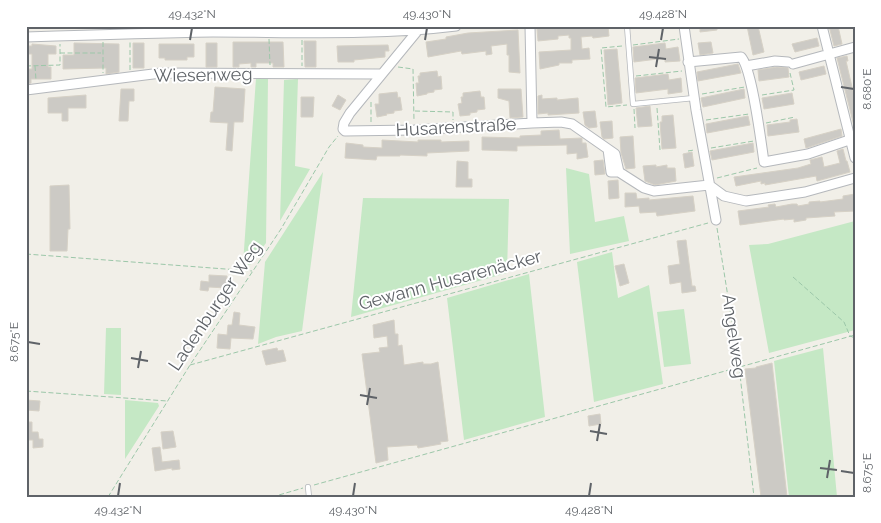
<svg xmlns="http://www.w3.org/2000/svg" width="881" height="523" font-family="Raleway,sans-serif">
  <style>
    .green { fill: #c5e8c5 }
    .building { fill: #cccac5; stroke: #d6d1c6 }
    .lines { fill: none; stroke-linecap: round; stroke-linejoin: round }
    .service-casing { stroke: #b5b8bc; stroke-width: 6 }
    .minor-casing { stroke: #b5b8bc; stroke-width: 11 }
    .path { stroke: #9cc7a9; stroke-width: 1; stroke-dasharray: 5 2.5; stroke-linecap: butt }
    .service { stroke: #fff; stroke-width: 4.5 }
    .minor { stroke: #fff; stroke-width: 9 }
    .ticks { fill: none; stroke: #5f6368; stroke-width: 2 }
    .labels { text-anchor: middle; stroke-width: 4; stroke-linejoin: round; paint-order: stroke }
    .street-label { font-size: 18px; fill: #5f6368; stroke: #fff }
    .neatline { fill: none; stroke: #5f6368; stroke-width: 2 }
    .ticks-label { font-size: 12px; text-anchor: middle; fill: #5f6368 }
  </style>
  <rect width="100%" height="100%" fill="#f1efe8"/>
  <path class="green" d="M256,78L268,79L266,243L250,265L243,264Z
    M298,79L295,166L310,169L280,221L284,80Z
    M566,168L589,174L595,222L624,216L629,241L570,254Z
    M323,172L302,331L276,337L258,344L265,262Z
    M363,198L509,199L507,273L351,317Z
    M855,221V330L769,353L749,245L768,244Z
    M612,252L618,298L649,285L663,384L594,402L577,262Z
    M529,274L545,417L464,440L447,298Z
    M684,309L691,364L664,367L657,312Z
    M106,328H121V395L104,394Z
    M823,348L837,497H789L774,361Z
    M125,400L158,403L159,406L125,459Z"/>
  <path class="building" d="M557,26H608L609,36L593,38L592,36L581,37L582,49L589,48L590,59L572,60V63H559V65L540,69L539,52L571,50V38H569V35L558,36V39L538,41L537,29Z
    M700,26H717V30L700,32Z
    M747,26H758L764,52L753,55Z
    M829,26H838L842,44L834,46Z
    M518,30L520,73L509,72V55H507V44L491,46L492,54L486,55V51L462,54L461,51L428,57L426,42L446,39V37L468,33Z
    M817,38L819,46L795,52L792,44Z
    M304,41H316V67H305Z
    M233,42H283L284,67H273V63H256V67H251V63L239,64V67H233Z
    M711,42L713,53L700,55L698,43Z
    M74,43L119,44V72L106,74V68L63,69V55H74Z
    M133,43H144V68H133Z
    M206,43H217V67H206Z
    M665,43L666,49L678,47L680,61L665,62V58L634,62L633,47Z
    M32,44L56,46V54H48V67H51V79H31V83L26,84V69H32V54H26V46H32Z
    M159,44H194V57H187V60H165V58H159Z
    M388,45L389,51H385V57L354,60V62H338L337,46Z
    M617,49L622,103L608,105L604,50Z
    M847,56L848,61H846L855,100L854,126L837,58Z
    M738,64L741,73L698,81L697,72Z
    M824,66L826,74L801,80L799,72Z
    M777,67L788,68L789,77L759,81L758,70Z
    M437,71L438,77L441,76L442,89L434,90V92L427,93V94L417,96L416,83H419L418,76H420V73Z
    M668,74L669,80L681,78L682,92L668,94V89L636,93L635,78Z
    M215,87L245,89L243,122H234L232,151L226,150L228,123L210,122L211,112H213Z
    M121,89H134V101H129L128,121H119Z
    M498,89H521L523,117L510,118L509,101L498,98Z
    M744,89L745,98L703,107L701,98Z
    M480,91L481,97H484L485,109L477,110V112L470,113V115L460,116L458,104L462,103L461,97H463V93Z
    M397,92L398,98L400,97L402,110L394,111V113L386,114L387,115L377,117L375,104H379V94Z
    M792,93L794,104L764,109L762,98Z
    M86,95V108H68V121H62V113H48V98Z
    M338,95L346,100L340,110L332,106Z
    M542,95V99L557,98V100L578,98L579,113L548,115V113L538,114V96Z
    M301,97H314L313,117H301Z
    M650,106L652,126L638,127L636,108Z
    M595,111L597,127L589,128L585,125L583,112Z
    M673,115L676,148L662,149L660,122H662V116Z
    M748,116L750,125L707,133L706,124Z
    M797,119L799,132L768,136L767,125L790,122V120Z
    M612,121L613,138L604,139L602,137L600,122Z
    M841,129L842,136L806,148L804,139Z
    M559,130L560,139L582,138V143H586L588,157L577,159V153L567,154V145L517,146V151L482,150V137L520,138V136L541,135V131Z
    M633,136L635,168L626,169L621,153L620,137Z
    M382,140L418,142V140H441V142L469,141V151L427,153V156L400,155V156H377L376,160L345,158L346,143L363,145V147L382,148Z
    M753,143L754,152L712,160L710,151Z
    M843,149L846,161H847L850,172L817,181L816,176L765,185V183L761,184V181L736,186L734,177L798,168L811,164L810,160L822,157L824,167L840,163L837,151Z
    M692,152L694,166L685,168L683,154Z
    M603,160L605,174L595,175L594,161Z
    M457,161L468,162V179H472V187H456Z
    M656,165V167L667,165V168H675L676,181L655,185L645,181L643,166Z
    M618,180L619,198L609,199L608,181Z
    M69,185L70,229H68L67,251H50V186Z
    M625,193H636L637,199L649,198V200L693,196L695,211L657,216L656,212L640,213L639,206L625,207Z
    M855,194V211L834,212L835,216L806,218V220L794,222V219L784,220V219L740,225L738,211L769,207L768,205L775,204L776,207L792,204H797L798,206L809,204V202L820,201V202L843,199V196Z
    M686,240L692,286H695L696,291L682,293L681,282L670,284L668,266L680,264L677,241Z
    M624,264L629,283L620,286L615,266Z
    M209,275L227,276L226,288L209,287L208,291L200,290L201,281L209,282Z
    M234,312L240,313L239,325L255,327L253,339L231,338L230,349L217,348L218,334L227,335L228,325H232Z
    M394,320L395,334H398V346L402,345L404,365L423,362V364H431L438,362L448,441L440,442L441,444L418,448L417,445L387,447L388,460L376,463L362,354L380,352L379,348L388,347L387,336L374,338L373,325Z
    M277,348L278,351L283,350L286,361L266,365L262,351Z
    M772,363L787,497H761L745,369L756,368V367Z
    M26,400L40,401L39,411L26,410Z
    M600,414L601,424L589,426L588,416Z
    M26,422H32V432H38L39,439H43V447L33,448V440H26Z
    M173,431L176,447L163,449L161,432Z
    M160,447L162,462L179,460L180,469L172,470V468L155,471L152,448Z"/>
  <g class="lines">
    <defs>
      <path id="service" d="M627,26L633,104L694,98
        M308,487L309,497"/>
      <path id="minor" d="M684,26L696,110L716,220
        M822,26L855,158
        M419,29L350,113L344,123L343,129L345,131L414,130L532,123L530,26
        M26,37C88,35 151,33 213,32C294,32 375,36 456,26
        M688,62L741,57C752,68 761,142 764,162L808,154L855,138
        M793,64L855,47
        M746,66L775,61L788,62
        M26,90L161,73L381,74
        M532,123L561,122L572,124L615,154L619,172L644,188L654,191L709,185L724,196L746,201L805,192L855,178
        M608,149L611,172H619"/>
    </defs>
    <use href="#service" class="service-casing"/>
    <use href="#minor" class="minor-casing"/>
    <path class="path" d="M269,39L270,65
      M302,40V66
      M103,42V73
      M633,45L679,39
      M622,46L601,48L606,107L627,105
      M60,53H101
      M26,66L60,65V44
      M35,66L36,80
      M398,67L413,69L414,121
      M130,70V41
      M636,76L682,71
      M702,94L745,87
      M762,95L794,90L790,73
      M371,102V123
      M657,108L660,150
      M634,109L635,128
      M415,111L453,112V120
      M706,120L749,114
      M766,123L795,117
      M711,148L754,141
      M688,151L694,150
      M717,178L757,168
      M717,228L739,366L754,497
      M26,254L252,271
      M793,277L844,322L850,336L855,338
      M190,365L708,223
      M26,391L167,401
      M314,485L855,335
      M108,497L190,365L281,229L329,147L338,136
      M272,497L303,488"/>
    <use href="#service" class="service"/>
    <use href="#minor" class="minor"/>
  </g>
  <path class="ticks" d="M190,40L192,28M425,40L427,28M661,40L663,28M649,57L666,59M656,67L659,49M841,87L854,89M28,342L40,344M131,358L148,361M138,368L141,351M360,395L377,398M367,405L370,388M590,431L607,434M597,441L600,424M820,468L837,470M841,471L854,473M827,478L830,460M118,496L120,483M353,496L355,483M589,496L591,483"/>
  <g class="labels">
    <g class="street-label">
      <text transform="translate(203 75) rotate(-1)" y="6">Wiesenweg</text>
      <text transform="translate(456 127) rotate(-3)" y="6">Husarenstraße</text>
      <text transform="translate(450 280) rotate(-15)" y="6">Gewann Husarenäcker</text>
      <text transform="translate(215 306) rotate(-56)" y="6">Ladenburger Weg</text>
      <text transform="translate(734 336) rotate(82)" y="6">Angelweg</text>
    </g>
  </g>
  <rect width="881" height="523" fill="none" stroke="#ffffff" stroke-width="55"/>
  <rect x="28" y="28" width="826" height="468" class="neatline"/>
  <g class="ticks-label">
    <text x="192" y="18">49.432°N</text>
    <text x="427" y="18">49.430°N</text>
    <text x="663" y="18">49.428°N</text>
    <text transform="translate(867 89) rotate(-90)" y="4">8.680°E</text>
    <text transform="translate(14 342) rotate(-90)" y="4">8.675°E</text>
    <text transform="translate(867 473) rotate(-90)" y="4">8.675°E</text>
    <text x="118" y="514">49.432°N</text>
    <text x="353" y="514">49.430°N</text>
    <text x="589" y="514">49.428°N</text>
  </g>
</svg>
